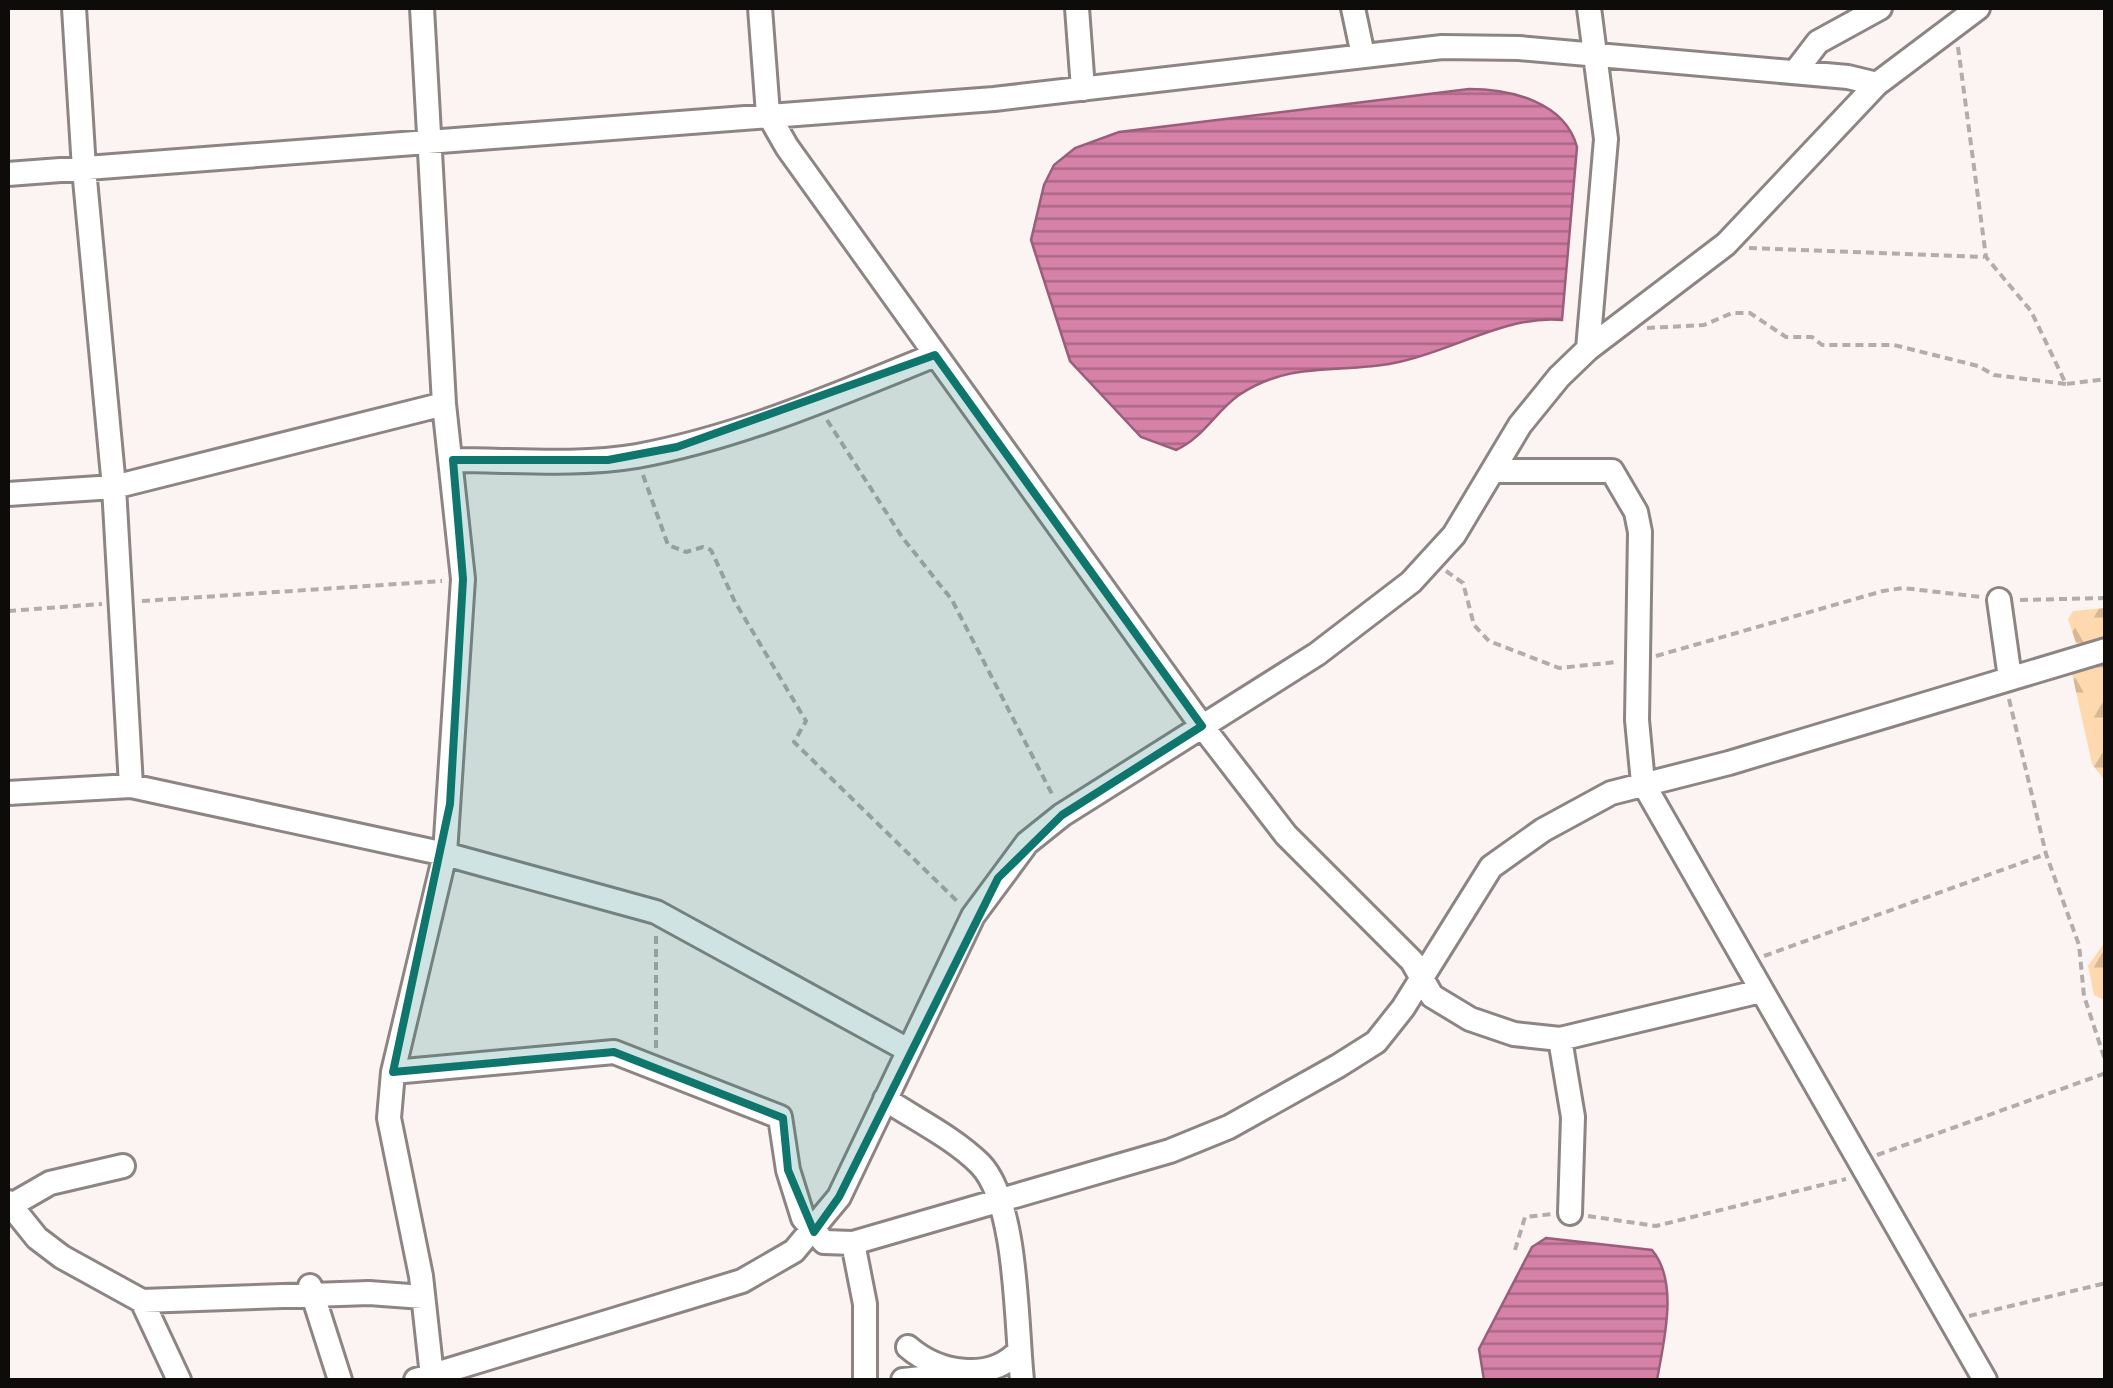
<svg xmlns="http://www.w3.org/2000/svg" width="2113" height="1388" font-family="Barlow,sans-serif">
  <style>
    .forest { fill: url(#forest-firs) }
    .water { fill: url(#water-rules); stroke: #9a5e79; stroke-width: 2.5 }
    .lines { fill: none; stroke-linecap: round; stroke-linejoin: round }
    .minor-casing { stroke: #8d8584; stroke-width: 28 }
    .path { stroke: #b2acaa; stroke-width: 4; stroke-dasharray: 8 5; stroke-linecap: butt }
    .minor { stroke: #fff; stroke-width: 22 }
    .marked { fill: #0f766e; fill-opacity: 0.2; stroke: #0f766e; stroke-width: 8; stroke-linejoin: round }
  </style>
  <defs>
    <pattern id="forest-firs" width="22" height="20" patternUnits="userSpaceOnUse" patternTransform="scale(2.5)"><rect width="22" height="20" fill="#fed8ae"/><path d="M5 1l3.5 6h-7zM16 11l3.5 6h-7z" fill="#d8b894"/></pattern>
    <pattern id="water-rules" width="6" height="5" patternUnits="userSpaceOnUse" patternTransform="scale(2.5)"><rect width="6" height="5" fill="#d681a8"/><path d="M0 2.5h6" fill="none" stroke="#ac6887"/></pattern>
  </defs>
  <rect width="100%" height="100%" fill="#fcf4f2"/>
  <path class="forest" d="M2105,608V639L2083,647L2076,643L2068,619L2073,611Z
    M2105,656V781L2092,764L2071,669Z
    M2105,942V996L2102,999L2094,995L2088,966Z"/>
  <path class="water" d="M1469,89C1511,89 1565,102 1577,147L1562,320C1504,315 1452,352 1394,363C1339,374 1292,360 1239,395C1216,411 1203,438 1176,450L1141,437L1070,361L1031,240L1044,185L1054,165L1075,148L1119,132Z
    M1546,1238L1652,1250C1679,1282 1664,1340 1657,1380H1484L1479,1349L1532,1247Z"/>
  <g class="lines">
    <defs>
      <path id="minor" d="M74,8L84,169L114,487L131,786
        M422,8L444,404L463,579L445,854L393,1072L389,1118L421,1276L432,1376
        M760,8L768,114L787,147L1202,726L1286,835L1412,961L1432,996L1470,1019L1514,1034L1560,1039L1761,991
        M1077,8L1083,89
        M1353,8L1363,55
        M1795,72L1818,42L1880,8
        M8,174L994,99L1442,47L1519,48L1848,77L1877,84
        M1588,349L1606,139L1589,8
        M453,460C513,460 578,466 637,456C740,437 839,394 935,355
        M1496,471H1612L1636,512L1640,532L1637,720L1643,783L1985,1380
        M8,494L114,487L444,404
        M1999,600L2010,678
        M8,793L131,786L445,854L656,912L908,1050
        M1560,1039L1573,1117L1570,1213
        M393,1072L614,1052L780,1117L788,1170L803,1218L824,1242L853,1243L1170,1151L1229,1127L1338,1066L1376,1042L1403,1008L1491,867L1543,830L1611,793L1729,763L2106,650
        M885,1099C915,1119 954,1138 980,1164C1018,1203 1016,1326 1022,1380
        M8,1202L37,1238L62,1257L142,1301L179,1380
        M10,1206L50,1183L123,1166
        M853,1243L865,1304V1380
        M310,1286L340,1380
        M142,1301L369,1293L423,1297
        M908,1347C938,1373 989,1383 1019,1351
        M416,1380L742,1281L794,1251L839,1197L973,916L1027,843L1062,815L1317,654L1411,582L1454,535L1520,425L1559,377L1588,349L1726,244L1877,84L1978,8
        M903,1380L940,1376L949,1369"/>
    </defs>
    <use href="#minor" class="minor-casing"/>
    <path class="path" d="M2106,22V35
      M1958,47L1986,257L2031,311L2066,384L2106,379
      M1749,248L1984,257
      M1647,328L1704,325L1732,313H1750L1786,337H1812L1822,345H1894L1978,366L1994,375L2066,384
      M827,420L902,537L952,600L1053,796
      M643,475L668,545L686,552L703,547L711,550L735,602L806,721L794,742L959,903
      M1446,571L1463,583L1474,625L1489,641L1559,668L1617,662
      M2020,600L2106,598
      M142,601L442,581
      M8,611L102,604
      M1656,656L1883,591L1903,588L1981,597
      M2009,699L2046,854L2079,945L2084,996L2106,1063
      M1764,956L2046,854
      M656,1048V932
      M1877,1155L2106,1073
      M1588,1216L1656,1226L1846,1179
      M1515,1250L1525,1217L1553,1214
      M1969,1316L2106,1283"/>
    <use href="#minor" class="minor"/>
  </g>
  <path class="marked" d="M935,355L1202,726L1062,815L998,878L839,1197L814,1232L788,1170L783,1118L614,1052L393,1072L450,804L463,579L453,460H608L677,447Z"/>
  <rect width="2113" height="1388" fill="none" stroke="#0e0c0b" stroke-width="20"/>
</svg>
